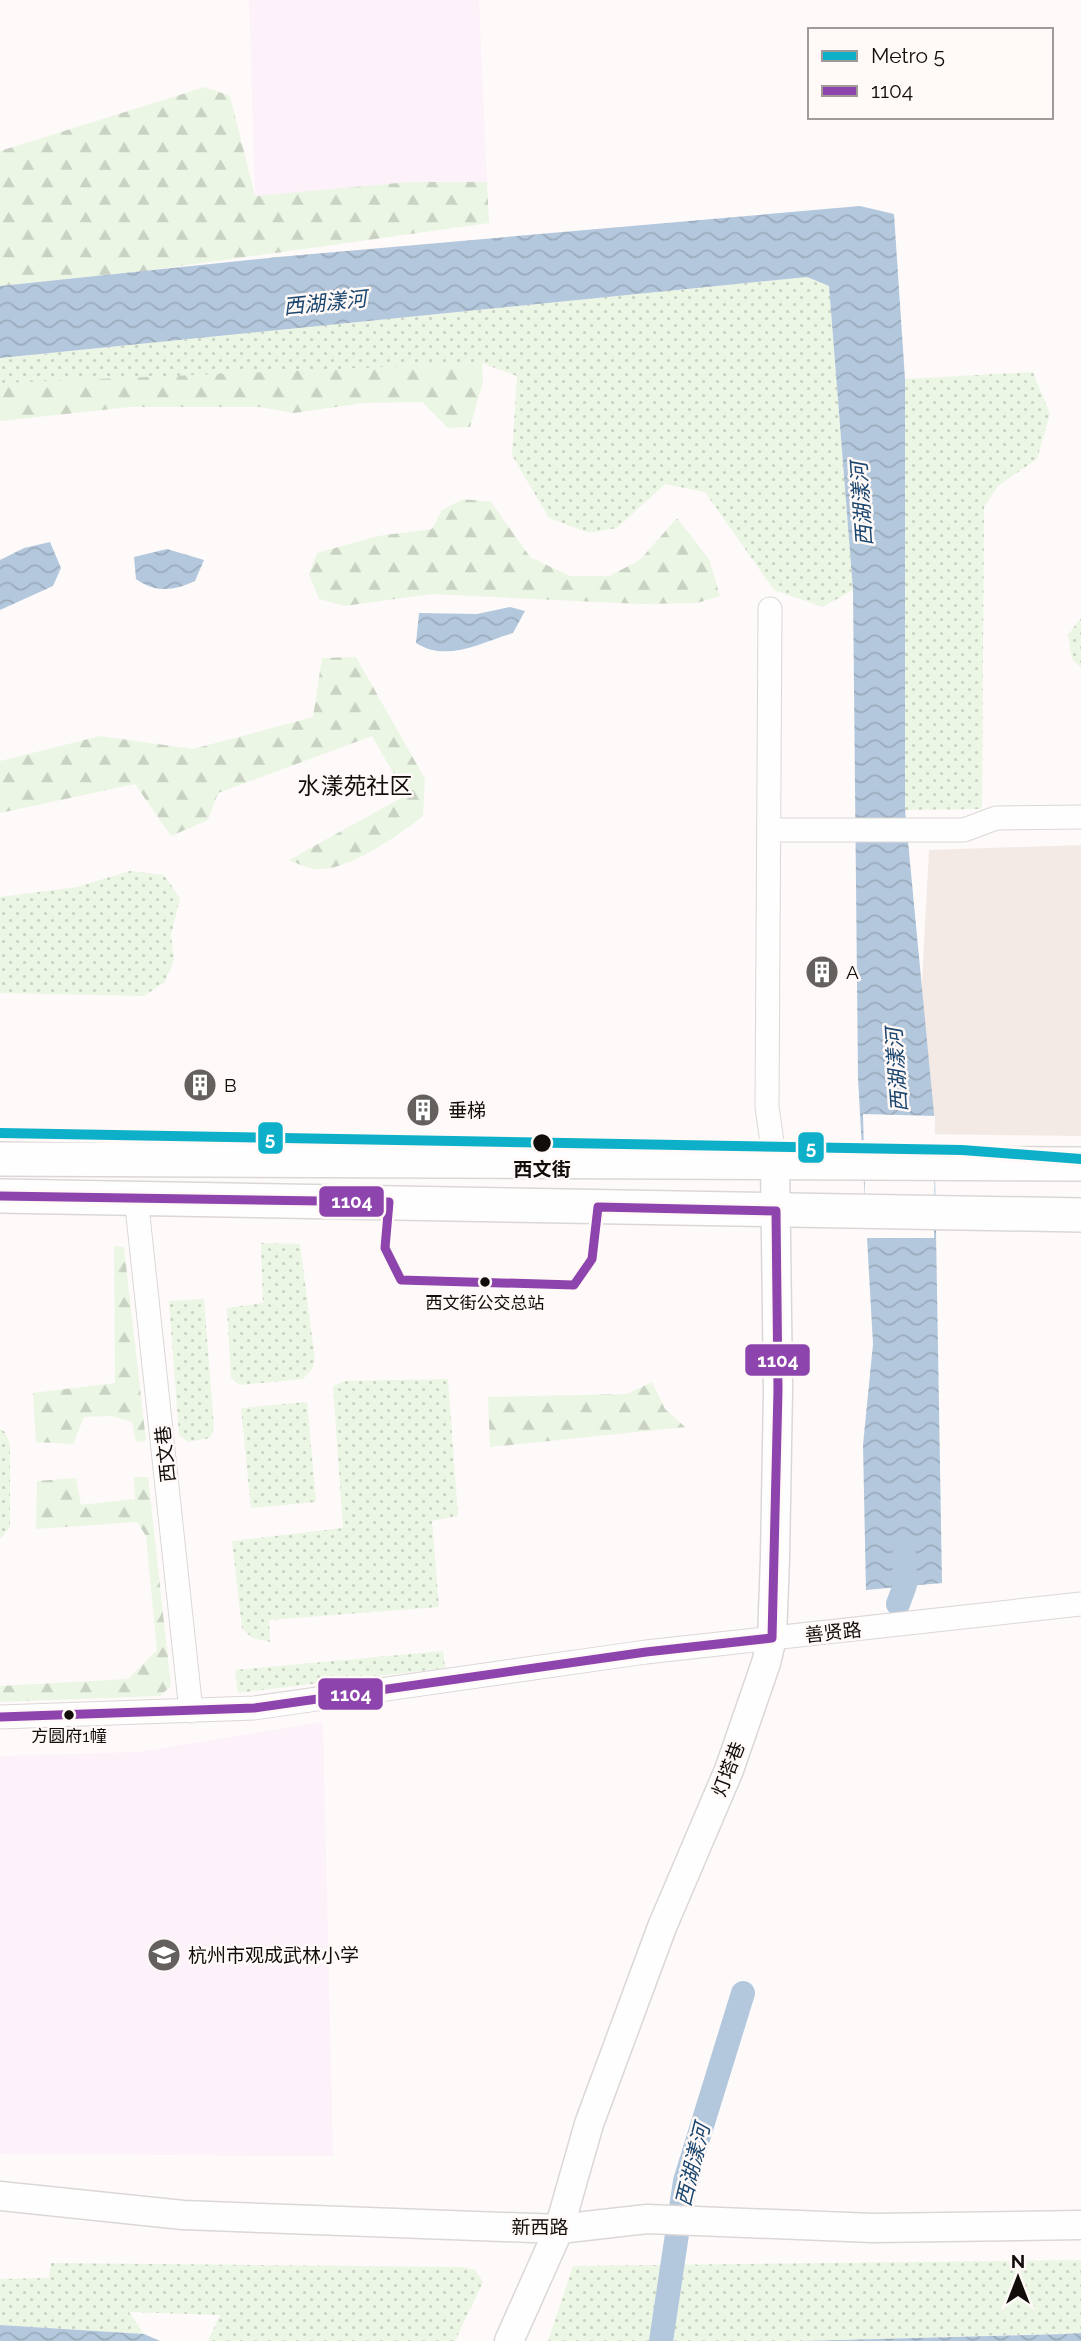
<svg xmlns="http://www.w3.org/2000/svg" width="1081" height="2341" font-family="Raleway,'Noto Sans SC',sans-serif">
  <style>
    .commercial { fill: #f3eae6 }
    .education { fill: #fdf1fa }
    .grass { fill: url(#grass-dots) }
    .forest { fill: url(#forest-firs) }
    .water { fill: url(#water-waves) }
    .pier { fill: #fdfaf9 }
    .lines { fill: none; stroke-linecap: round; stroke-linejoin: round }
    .canal { stroke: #b4c8dd; stroke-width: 24 }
    .minor-casing { stroke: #dbd7d6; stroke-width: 25 }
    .tertiary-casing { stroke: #dbd7d6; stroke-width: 31 }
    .secondary-casing { stroke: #dbd7d6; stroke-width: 36 }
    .minor { stroke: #fffefe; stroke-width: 23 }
    .tertiary { stroke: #fffefe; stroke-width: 28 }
    .secondary { stroke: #fffefe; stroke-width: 33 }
    .bus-1-casing { stroke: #fff9f7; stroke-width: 14 }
    .bus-1 { stroke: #8e44ad; stroke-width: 9 }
    .metro-1-casing { stroke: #fff9f7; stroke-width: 16 }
    .metro-1 { stroke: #0db0c8; stroke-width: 10 }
    .stop-dot { fill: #110d0b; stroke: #fff9f7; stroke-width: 2.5 }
    .labels { text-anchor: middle; stroke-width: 5; stroke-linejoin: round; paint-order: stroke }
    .bus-label { font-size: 17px; fill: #110d0b; stroke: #fff9f7 }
    .poi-label { font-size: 19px; fill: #110d0b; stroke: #fff9f7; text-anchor: start }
    .stop-label { font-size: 19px; font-weight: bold; fill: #110d0b; stroke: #fff9f7 }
    .street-label { font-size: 19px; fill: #110d0b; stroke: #fff9f7 }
    .water-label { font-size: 21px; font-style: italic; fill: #1b466f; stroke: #fff9f7 }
    .quarter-label { font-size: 23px; fill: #110d0b; stroke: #fff9f7 }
    .line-badge { stroke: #fff9f7; stroke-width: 2.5 }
    .badge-label { font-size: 19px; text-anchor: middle; font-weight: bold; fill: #fff }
  </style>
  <defs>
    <pattern id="grass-dots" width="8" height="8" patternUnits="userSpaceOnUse" patternTransform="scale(1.75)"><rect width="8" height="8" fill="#ecf6e5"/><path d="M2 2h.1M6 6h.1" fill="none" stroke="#c9d2c3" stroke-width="1.8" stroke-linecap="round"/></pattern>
    <pattern id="forest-firs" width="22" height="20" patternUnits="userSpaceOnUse" patternTransform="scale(1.75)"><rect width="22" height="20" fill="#ecf6e5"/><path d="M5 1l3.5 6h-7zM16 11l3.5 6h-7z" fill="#c9d2c3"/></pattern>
    <pattern id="water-waves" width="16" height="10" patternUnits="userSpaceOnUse" patternTransform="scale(1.75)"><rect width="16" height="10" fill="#b4c8dd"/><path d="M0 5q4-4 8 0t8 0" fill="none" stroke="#9aabbc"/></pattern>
  </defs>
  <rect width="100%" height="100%" fill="#fdfaf9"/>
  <path class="commercial" d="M1081,845V1136L914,1134L929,850Z"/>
  <path class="education" d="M249,0H479L487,182H409L255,196Z
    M323,1722L333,2156L0,2154V1756L138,1752Z"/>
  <path class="grass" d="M807,277L829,286L853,590L823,607L774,590L705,492L665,484L617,528L589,533L549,518L512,455L517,376L482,363L0,384V358Z
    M1033,372L1050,414L1037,459L998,486L984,507L982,809L905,810V379Z
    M1081,618V668L1072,659L1068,635Z
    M130,871L164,875L180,898L171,935L174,960L165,982L144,996L0,993V897L77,887Z
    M261,1243L300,1244L315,1360L312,1369L303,1379L240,1385L231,1378L227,1308L263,1303Z
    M204,1299L214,1428L210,1438L188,1442L179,1435L169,1301Z
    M448,1379L458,1516L432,1521L439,1607L269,1620L270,1642L252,1638L242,1628L232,1541L343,1528L333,1386L345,1381Z
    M307,1402L316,1502L251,1508L241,1408Z
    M0,1429L5,1432L10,1444V1527L0,1539Z
    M443,1651L445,1668L238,1693L235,1670Z
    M1081,2260V2333L802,2341H548L573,2266Z
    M51,2263L462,2267L475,2270L483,2282L455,2341H208L220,2315L129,2312L144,2334L0,2325V2279L49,2278Z"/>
  <path class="forest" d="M205,87L230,96L255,196L409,182H487L489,223L146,271L0,286V151Z
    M482,363L483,382L470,427L448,428L422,402L364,403L294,413L259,407H130L0,421V383Z
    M463,499L491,502L530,557L570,576H609L640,560L677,518L709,559L720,596L697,603L640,604L432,594L344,606L319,599L309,574L317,553L378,536L432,529L442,510Z
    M356,657L425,779L423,816C400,834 346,873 315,869C307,868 297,863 289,860L403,797L399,783L372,736L218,793L208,820L171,836L135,784L0,813V761L100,736L193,749L313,717L322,658Z
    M114,1246L124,1247L146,1441L136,1442L132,1422L112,1416L84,1417L73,1444L36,1442L33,1393L115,1383Z
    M652,1382L665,1409L685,1427L490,1447L488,1397L627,1394Z
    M134,1477H148L171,1686L160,1696L0,1702V1686L128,1679L157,1650L146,1536L137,1522L36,1529L37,1481L76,1478L81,1505L135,1499Z"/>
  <path class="water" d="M860,206L894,214L905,379V810L934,1114L942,1583L866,1590L863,1445L873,1344L858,1078L853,590L829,286L807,277L0,358V286L278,257Z
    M50,542L61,568L53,586L0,610V560L24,548Z
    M167,549L204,560L195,581C174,591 155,593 136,579L134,557Z
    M510,607L525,611L513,633C482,642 446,663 416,643L419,613L477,614Z
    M0,2325L144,2334L160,2341H0Z
    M1081,2333V2341H802L1064,2334Z"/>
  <path class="pier" d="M863,1114L935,1116L934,1238H866Z"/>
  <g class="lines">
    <path class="canal" d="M898,1604L905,1585L904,1555
      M661,2341L685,2181L743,1993"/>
    <defs>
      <path id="minor" d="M770,609L767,1107L775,1163
        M769,830H964L996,818L1081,817
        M136,1197L191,1711
        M0,1717L254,1708L646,1652L1081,1604"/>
      <path id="tertiary" d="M0,2196L183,2215L559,2229L647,2219L873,2228L1081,2225
        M509,2341L559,2229L589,2124L662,1927L729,1770L766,1663L772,1638L775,1558L778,1390L775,1163"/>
      <path id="secondary" d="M0,1159L1081,1164
        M0,1196L1081,1215"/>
    </defs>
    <use href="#minor" class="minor-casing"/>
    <use href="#tertiary" class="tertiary-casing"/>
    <use href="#secondary" class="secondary-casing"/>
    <use href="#minor" class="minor"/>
    <use href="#tertiary" class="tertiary"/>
    <use href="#secondary" class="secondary"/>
    <defs>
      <path id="bus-1" d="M0,1196L389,1202L385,1248L401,1280L574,1285L592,1259L598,1207L776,1211L778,1390L772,1638L646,1652L254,1708L0,1717"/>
    </defs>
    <use href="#bus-1" class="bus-1-casing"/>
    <use href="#bus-1" class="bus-1"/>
    <defs>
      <path id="metro-1" d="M0,1133L962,1150L1081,1159"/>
    </defs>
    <use href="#metro-1" class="metro-1-casing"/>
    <use href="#metro-1" class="metro-1"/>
  </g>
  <defs>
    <symbol id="building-disc" viewBox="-11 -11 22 22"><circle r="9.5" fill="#64605e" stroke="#fff9f7"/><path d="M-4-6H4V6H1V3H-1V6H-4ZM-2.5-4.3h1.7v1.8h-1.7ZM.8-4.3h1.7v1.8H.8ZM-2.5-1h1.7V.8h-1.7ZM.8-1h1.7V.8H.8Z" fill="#fff"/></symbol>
    <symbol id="school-disc" viewBox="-11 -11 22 22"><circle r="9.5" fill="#64605e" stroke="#fff9f7"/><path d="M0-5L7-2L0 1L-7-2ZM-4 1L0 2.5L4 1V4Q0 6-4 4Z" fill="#fff"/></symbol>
  </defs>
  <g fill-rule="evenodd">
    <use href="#building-disc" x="803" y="953" width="38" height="38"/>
    <use href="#building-disc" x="181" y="1066" width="38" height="38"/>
    <use href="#building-disc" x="404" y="1091" width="38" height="38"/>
    <use href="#school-disc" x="145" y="1936" width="38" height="38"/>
  </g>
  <g class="stop-dot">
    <circle cx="542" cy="1143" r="10"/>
    <circle cx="485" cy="1282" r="6"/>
    <circle cx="69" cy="1715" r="6"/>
  </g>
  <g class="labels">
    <g class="bus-label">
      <text x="485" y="1309">西文街公交总站</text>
      <text x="69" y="1742">方圆府1幢</text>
    </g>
    <g class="poi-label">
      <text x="846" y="979">A</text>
      <text x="224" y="1092">B</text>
      <text x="448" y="1117">垂梯</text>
      <text x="188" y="1962">杭州市观成武林小学</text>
    </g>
    <g class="stop-label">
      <text x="542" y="1176">西文街</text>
    </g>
    <g class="street-label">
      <text transform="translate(165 1454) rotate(-96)" y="7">西文巷</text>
      <text transform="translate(833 1632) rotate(-6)" y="7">善贤路</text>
      <text transform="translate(728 1769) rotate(-69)" y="7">灯塔巷</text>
      <text x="540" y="2234">新西路</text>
    </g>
    <g class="water-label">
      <text transform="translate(325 303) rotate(-6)" y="7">西湖漾河</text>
      <text transform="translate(862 504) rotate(-94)" y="7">西湖漾河</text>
      <text transform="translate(897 1070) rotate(-94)" y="7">西湖漾河</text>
      <text transform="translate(693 2165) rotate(-76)" y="7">西湖漾河</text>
    </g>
    <g class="quarter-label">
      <text x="355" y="794">水漾苑社区</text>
    </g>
  </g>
  <g class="line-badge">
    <rect x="257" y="1121" width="27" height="34" rx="7" fill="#0db0c8"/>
    <rect x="797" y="1131" width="28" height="33" rx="7" fill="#0db0c8"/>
    <rect x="318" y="1185" width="67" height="33" rx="7" fill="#8e44ad"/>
    <rect x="744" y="1343" width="67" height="34" rx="7" fill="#8e44ad"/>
    <rect x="317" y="1677" width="67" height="34" rx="7" fill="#8e44ad"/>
  </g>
  <g class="badge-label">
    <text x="270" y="1145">5</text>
    <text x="811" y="1154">5</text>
    <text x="352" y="1208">1104</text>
    <text x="778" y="1367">1104</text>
    <text x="351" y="1701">1104</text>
  </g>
  <rect x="808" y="28" width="245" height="91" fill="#fff9f7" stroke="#a09b99" stroke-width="2"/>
  <rect x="822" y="51" width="35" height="10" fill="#0db0c8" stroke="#a09b99" stroke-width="2"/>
  <text x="871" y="63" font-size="21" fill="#110d0b">Metro 5</text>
  <rect x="822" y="86" width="35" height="10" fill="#8e44ad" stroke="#a09b99" stroke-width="2"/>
  <text x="871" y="98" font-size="21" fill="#110d0b">1104</text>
  <g transform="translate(1018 2278)" stroke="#fff9f7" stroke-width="5" paint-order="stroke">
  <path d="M0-5L12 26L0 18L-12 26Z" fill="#110d0b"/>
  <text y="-10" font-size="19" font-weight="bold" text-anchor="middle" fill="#110d0b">N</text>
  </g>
</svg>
